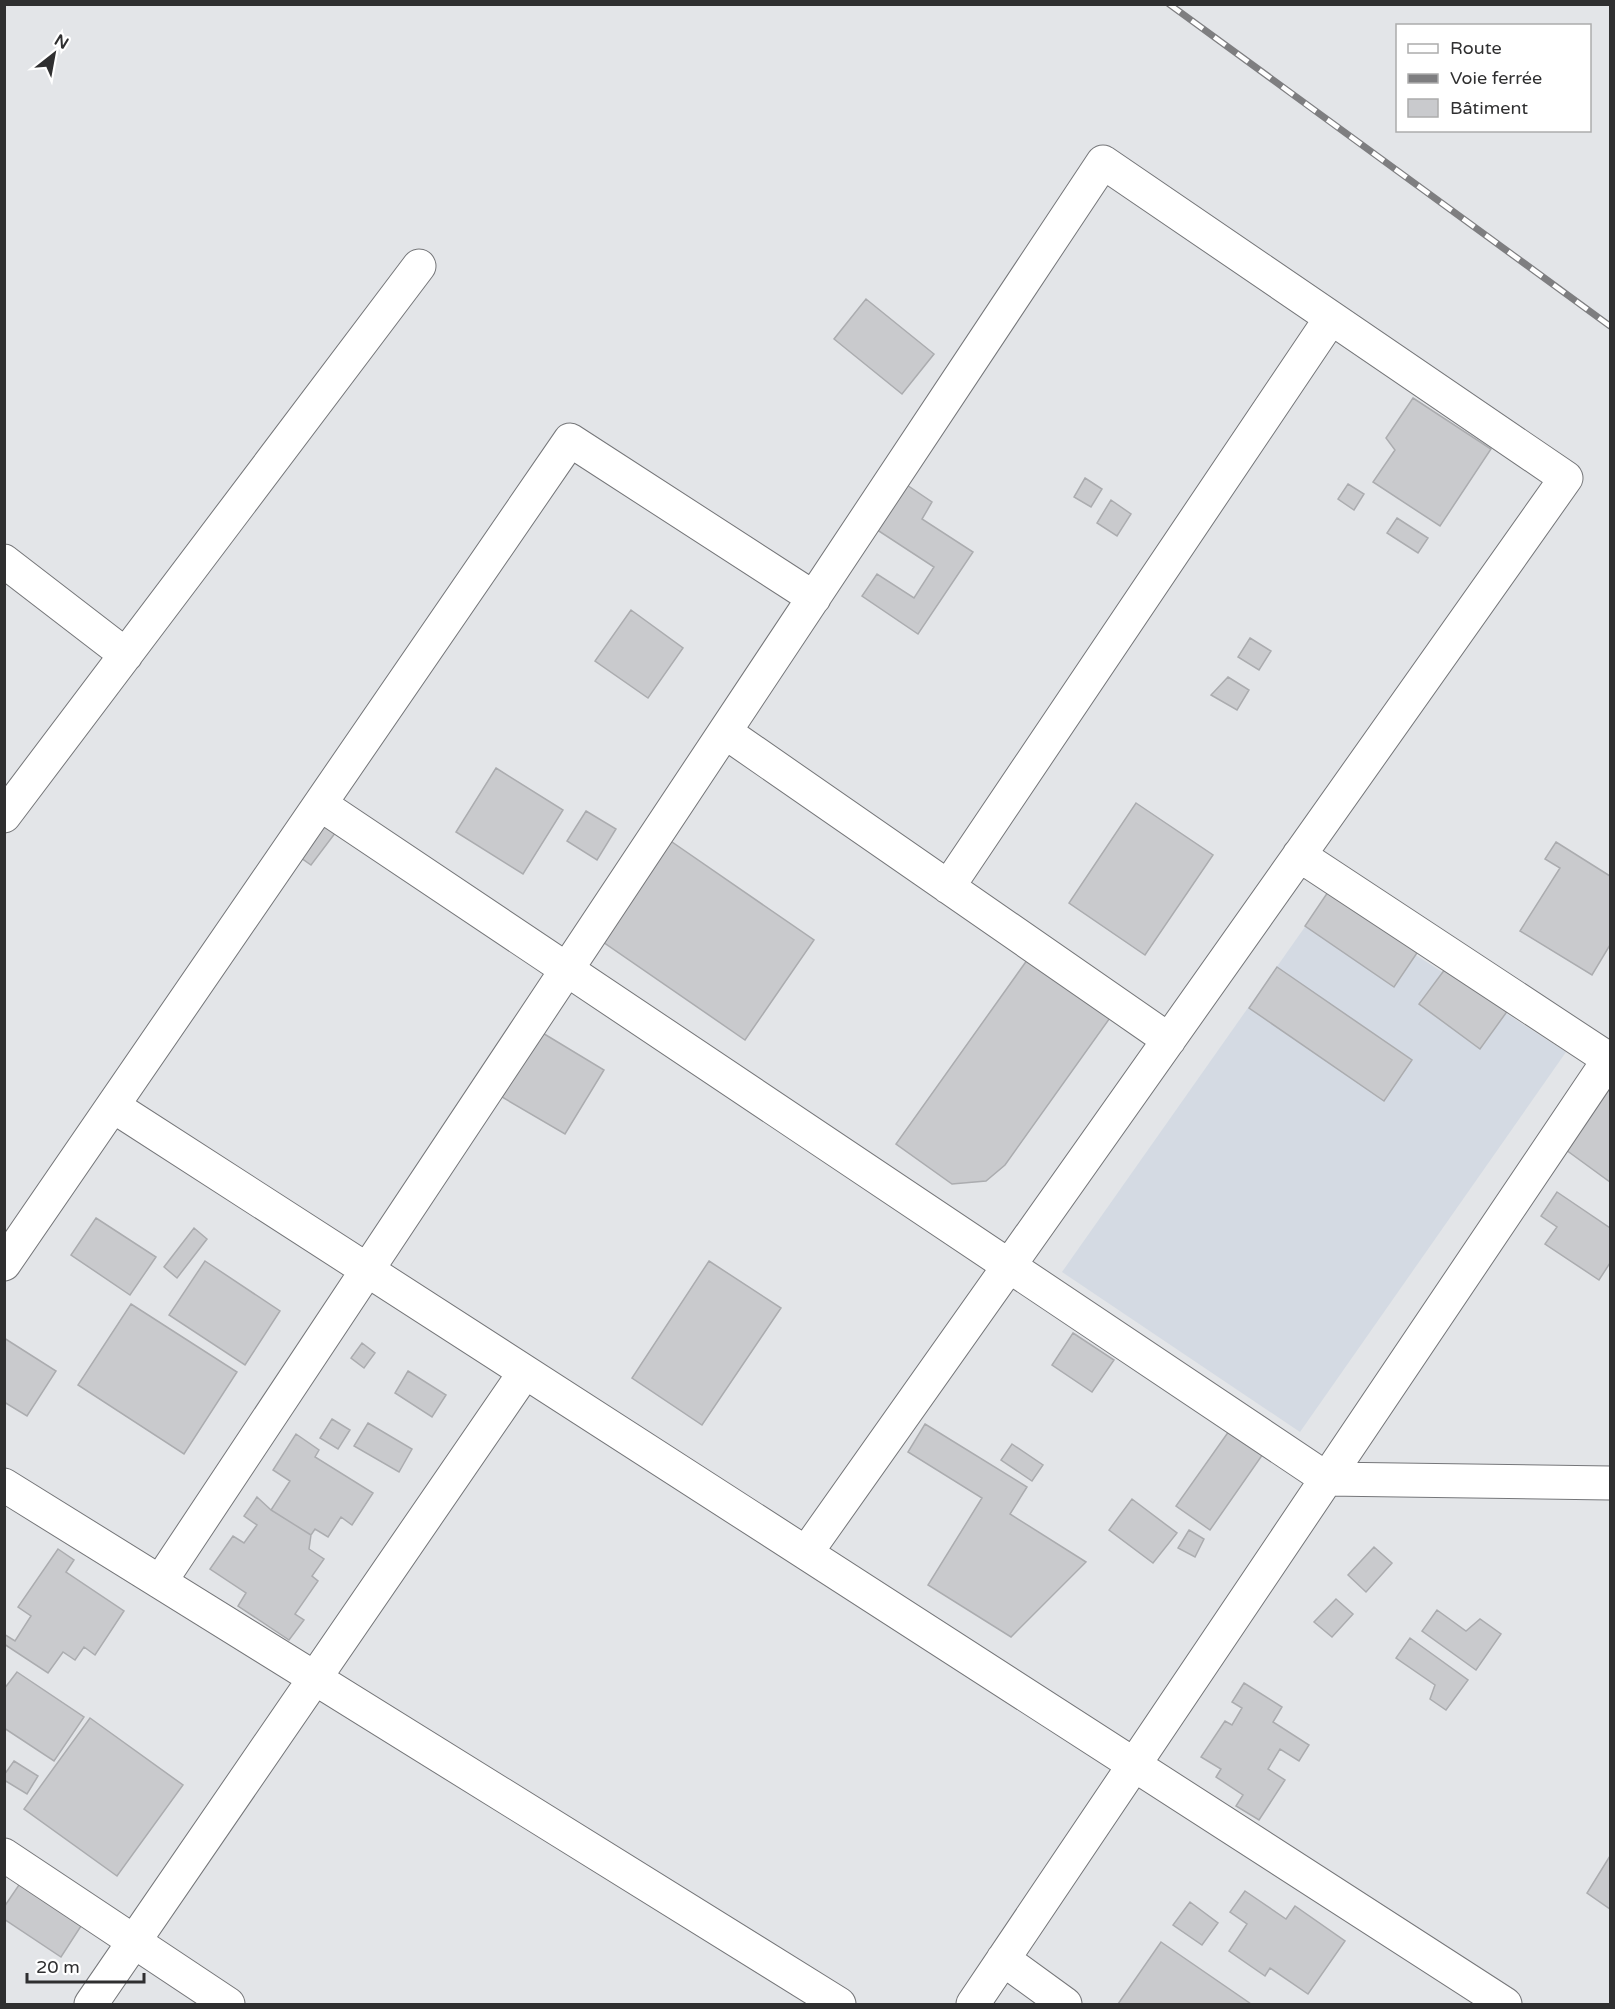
<svg xmlns="http://www.w3.org/2000/svg" width="1615" height="2009" font-family="'Varela Round',sans-serif">
  <style>
    .built { fill: #d4dae3 }
    .building { fill: #c9cacd; stroke: #abacaf; stroke-width: 1.5 }
    .lines { fill: none; stroke-linecap: round; stroke-linejoin: round }
    .minor-casing { stroke: #757679; stroke-width: 35 }
    .minor { stroke: #fff; stroke-width: 33 }
    .rail-casing { stroke: #7e7e80; stroke-width: 7 }
    .rail { stroke: #fff; stroke-width: 4.5; stroke-dasharray: 14; stroke-linecap: butt }
  </style>
  <rect width="100%" height="100%" fill="#e3e5e8"/>
  <path class="built" d="M1326,897L1566,1052L1300,1432L1062,1272Z"/>
  <path class="building" d="M866,299L934,354L902,394L834,339Z
    M1413,398L1491,449L1440,526L1373,482L1395,450L1386,438Z
    M892,475L932,502L922,519L973,552L918,634L862,596L877,574L914,598L934,567L862,520Z
    M1085,478L1102,489L1091,507L1074,497Z
    M1348,484L1364,494L1354,510L1338,499Z
    M1111,500L1131,514L1117,536L1097,523Z
    M1397,518L1428,538L1418,553L1387,533Z
    M631,610L683,648L648,698L595,661Z
    M1250,638L1271,651L1259,670L1238,657Z
    M1228,677L1249,690L1237,710L1211,695Z
    M496,768L563,810L523,874L456,832Z
    M1136,803L1213,855L1145,955L1069,903Z
    M586,811L616,829L597,860L567,841Z
    M319,820L336,832L311,865L294,853Z
    M659,833L814,940L745,1040L590,933Z
    M1556,842L1610,876V945L1592,975L1520,931L1560,868L1545,859Z
    M1332,886L1421,947L1394,987L1305,926Z
    M1040,942L1122,1001L1005,1165L986,1181L952,1184L896,1144Z
    M1451,961L1511,1006L1480,1049L1419,1004Z
    M1277,967L1412,1060L1384,1101L1249,1008Z
    M541,1032L604,1070L565,1134L502,1097Z
    M1610,1083V1182L1551,1139Z
    M1557,1192L1610,1228V1263L1599,1280L1545,1244L1557,1227L1541,1216Z
    M96,1218L156,1257L130,1295L71,1255Z
    M194,1228L207,1239L177,1278L164,1267Z
    M205,1261L280,1311L245,1365L169,1315Z
    M709,1261L781,1308L702,1425L632,1378Z
    M131,1304L237,1372L184,1454L78,1385Z
    M1073,1333L1114,1360L1092,1392L1052,1365Z
    M4,1338L56,1371L27,1416L4,1402Z
    M362,1343L375,1353L364,1368L351,1358Z
    M408,1371L446,1395L432,1417L395,1393Z
    M332,1419L350,1430L338,1449L320,1438Z
    M368,1423L412,1449L399,1472L354,1446Z
    M925,1424L1027,1487L1010,1514L1086,1562L1011,1637L928,1585L982,1498L908,1452Z
    M1229,1431L1263,1454L1210,1530L1176,1506Z
    M296,1434L319,1450L315,1457L373,1493L352,1525L341,1517L328,1537L315,1529L311,1535L271,1510L290,1481L273,1470Z
    M1012,1444L1043,1465L1032,1481L1001,1460Z
    M257,1497L271,1510L311,1535L309,1549L324,1559L312,1576L318,1581L295,1614L304,1620L289,1640L238,1606L246,1593L210,1569L233,1536L244,1543L257,1525L244,1516Z
    M1132,1499L1177,1533L1153,1563L1109,1530Z
    M1189,1530L1204,1539L1195,1557L1178,1548Z
    M1374,1547L1392,1563L1366,1592L1348,1575Z
    M58,1549L74,1560L66,1572L124,1611L95,1655L84,1647L75,1660L63,1652L48,1673L4,1644V1634L15,1641L31,1616L18,1607Z
    M1336,1599L1353,1614L1332,1637L1314,1622Z
    M1437,1610L1466,1631L1480,1619L1501,1634L1476,1670L1422,1631Z
    M1410,1638L1468,1680L1446,1710L1430,1699L1435,1685L1396,1658Z
    M17,1672L84,1717L54,1761L4,1728V1689Z
    M1244,1683L1282,1707L1273,1722L1309,1745L1299,1761L1280,1749L1268,1769L1285,1780L1259,1820L1236,1806L1243,1795L1216,1777L1221,1769L1201,1757L1225,1721L1232,1725L1242,1708L1232,1702Z
    M90,1718L183,1785L117,1876L24,1809Z
    M14,1761L38,1776L27,1794L4,1780V1775Z
    M1610,1856V1909L1587,1893Z
    M21,1882L83,1923L61,1957L4,1919V1907Z
    M1245,1891L1286,1919L1295,1906L1345,1941L1308,1994L1270,1968L1265,1976L1229,1951L1247,1924L1230,1912Z
    M1190,1902L1218,1923L1202,1945L1173,1925Z
    M1161,1942L1251,2004H1118Z"/>
  <g class="lines">
    <defs>
      <path id="minor" d="M4,561L126,655
        M725,732L1169,1040
        M320,804L1327,1479L1610,1483
        M4,816L419,266
        M1299,855L1610,1060
        M948,887L1331,318
        M113,1106L1505,2004
        M4,1264L570,440L814,598
        M4,1485L839,2004
        M160,1582L1103,162L1566,478L806,1553
        M4,1855L228,2004
        M1003,1959L1065,2004
        M91,2004L525,1372
        M973,2004L1610,1058"/>
    </defs>
    <use href="#minor" class="minor-casing"/>
    <use href="#minor" class="minor"/>
    <defs>
      <path id="rail" d="M1169,4L1610,326"/>
    </defs>
    <use href="#rail" class="rail-casing"/>
    <use href="#rail" class="rail"/>
  </g>
  <rect width="1615" height="2009" fill="none" stroke="#2f2f30" stroke-width="12"/>
  <rect x="1396" y="24" width="195" height="108" fill="#ffffff" stroke="#acacac" stroke-width="1.5"/>
  <rect x="1408" y="44" width="30" height="9" fill="#ffffff" stroke="#acacac" stroke-width="1.5"/>
  <text x="1450" y="54" font-size="18" fill="#2f2f30">Route</text>
  <rect x="1408" y="74" width="30" height="9" fill="#7e7e80" stroke="#acacac" stroke-width="1.5"/>
  <text x="1450" y="84" font-size="18" fill="#2f2f30">Voie ferrée</text>
  <rect x="1408" y="99" width="30" height="18" fill="#c9cacd" stroke="#acacac" stroke-width="1.5"/>
  <text x="1450" y="114" font-size="18" fill="#2f2f30">Bâtiment</text>
  <g transform="translate(54 54) rotate(31)" stroke="#ffffff" stroke-width="4.5" paint-order="stroke">
  <path d="M0-4.5L10 22L0 15L-10 22Z" fill="#2f2f30"/>
  <text y="-9" font-size="16" font-weight="bold" text-anchor="middle" fill="#2f2f30">N</text>
  </g>
  <path d="M27 1973v9h117v-9" fill="none" stroke="#2f2f30" stroke-width="3"/>
  <text x="36" y="1973" font-size="18" fill="#2f2f30" stroke="#ffffff" stroke-width="4.5" paint-order="stroke">20 m</text>
</svg>
